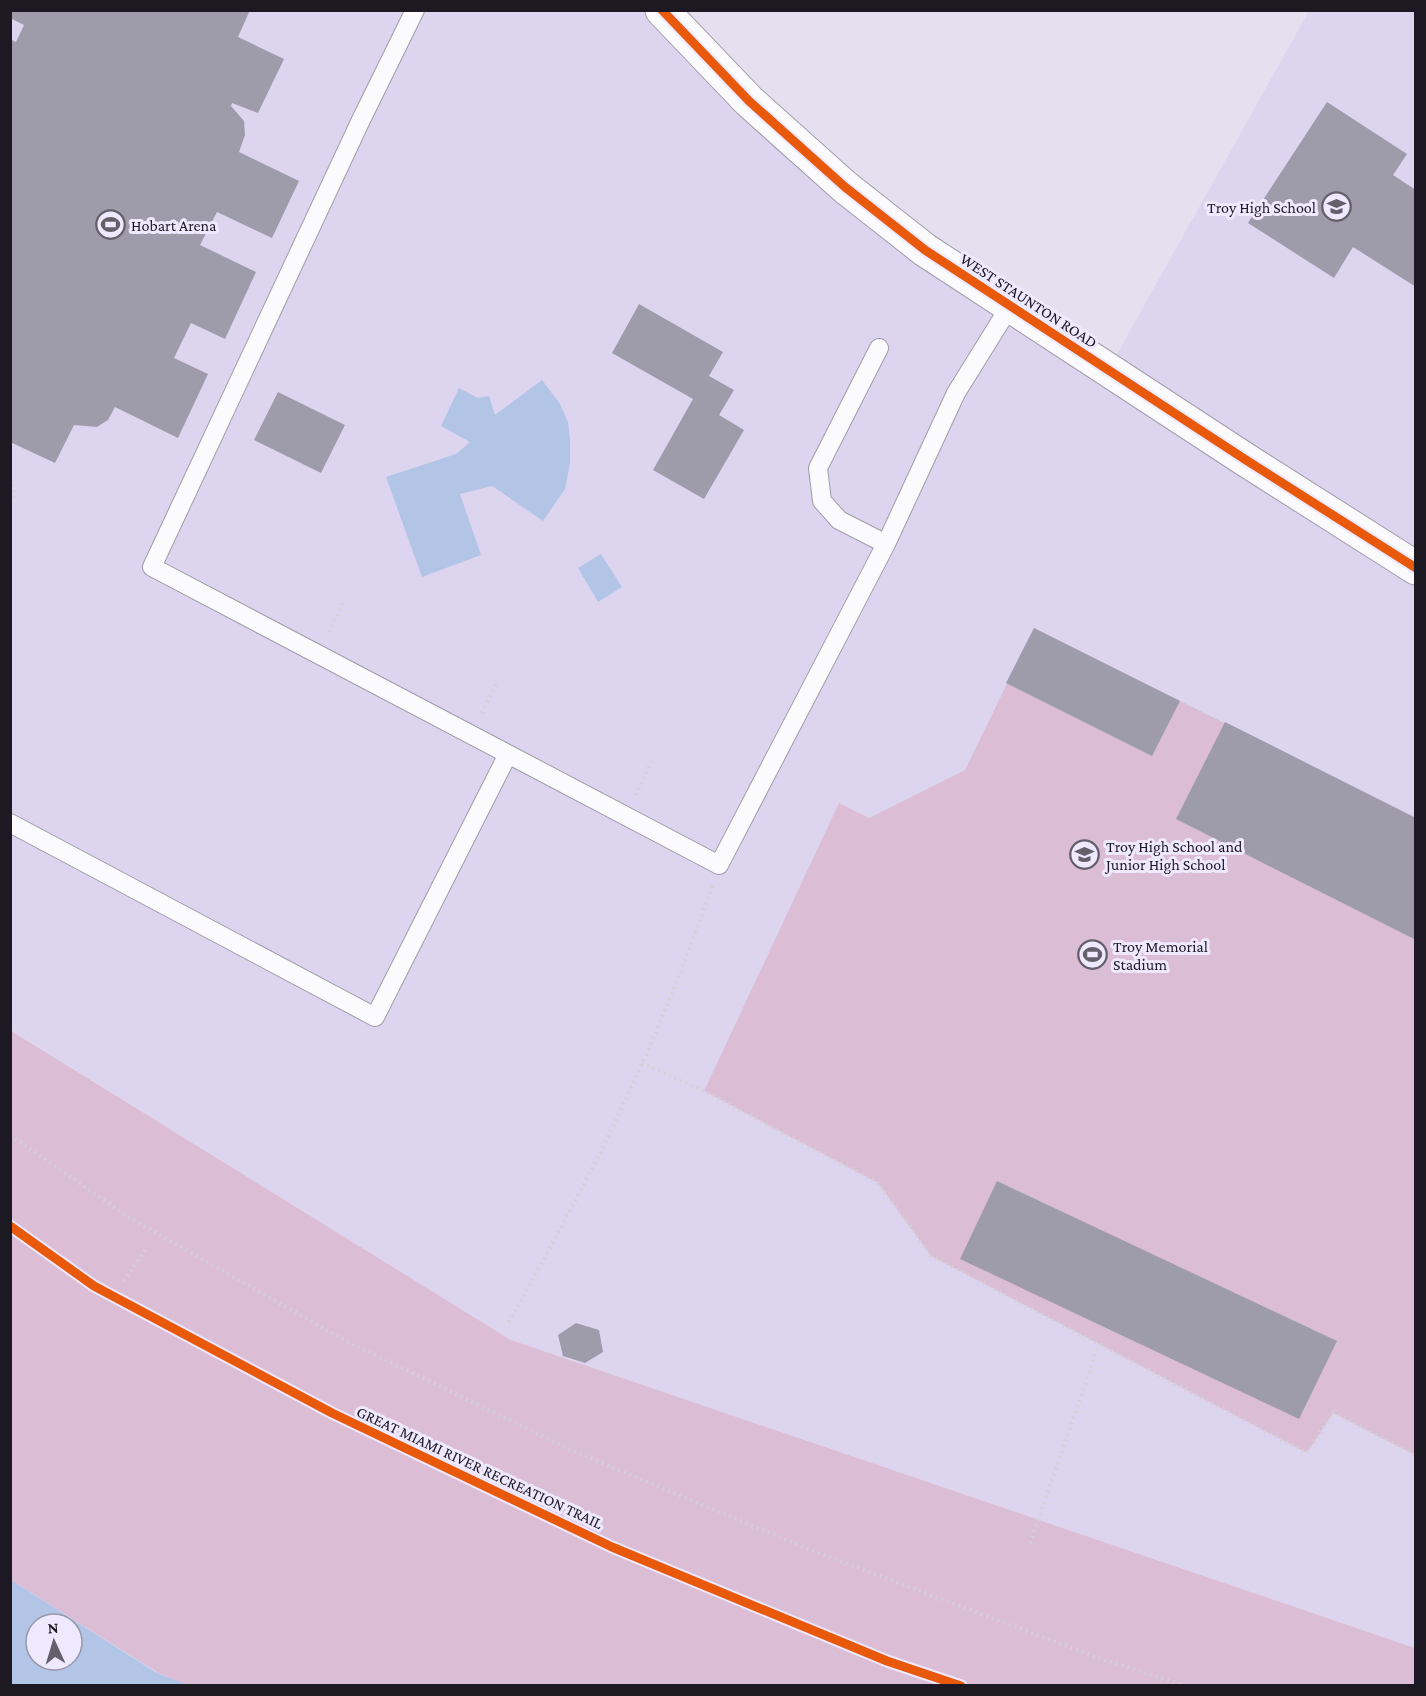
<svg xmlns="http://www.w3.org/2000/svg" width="1426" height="1696" font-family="'Crimson Pro',serif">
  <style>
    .built { fill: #ddd5ef }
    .green { fill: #dbbed6 }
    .water { fill: #b3c5e7; fill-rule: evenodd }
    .building { fill: #9e9cab }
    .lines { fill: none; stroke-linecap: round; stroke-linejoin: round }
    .lane-casing { stroke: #a09ca8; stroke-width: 20 }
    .street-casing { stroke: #a09ca8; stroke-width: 35 }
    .path { stroke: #d2d1d5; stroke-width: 4; stroke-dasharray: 1.5 4.5; stroke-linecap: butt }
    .lane { stroke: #fbfafd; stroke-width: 18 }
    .street { stroke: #fbfafd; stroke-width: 33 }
    .cycleway-casing { stroke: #efe9ff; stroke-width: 13 }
    .cycleway { stroke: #e8590c; stroke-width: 9 }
    .labels { text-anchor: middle; stroke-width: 6; stroke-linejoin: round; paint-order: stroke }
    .poi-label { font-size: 16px; fill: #1d1923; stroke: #efe9ff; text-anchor: start }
    .street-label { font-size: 16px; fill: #1d1923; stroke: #efe9ff }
  </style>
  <rect width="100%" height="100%" fill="#e5e0f0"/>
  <path class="built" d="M10,11H662L749,101L1108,370L1309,11H1415V1648L511,1340L11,1030Z"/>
  <path class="green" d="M1034,628L1415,818V1455L1333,1413L1307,1453L931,1256L878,1183L704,1091L839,803L869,818L965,770Z
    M10,1030L511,1340L1415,1648V1685L188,1686L158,1673L11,1580Z"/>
  <path class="water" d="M542,380L560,404L568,422L570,439V464L565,489L543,521L492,486L460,494L481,555L422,577L386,477L456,454L470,442L441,426L459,388L478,398L489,396L495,415Z
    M601,554L622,587L598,602L578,568Z
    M11,1580L157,1673L188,1685H11ZM36,1624H72V1660H36Z"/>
  <path class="building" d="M10,10H250L238,37L284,59L258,113L232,103L231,106L244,121L245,135L239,152L299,181L272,238L217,212L200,245L256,272L225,339L191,323L174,358L208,374L178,438L115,407L108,420L97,427L74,425L55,463L10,442V39L16,42L24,25L10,18Z
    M1327,102L1407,154L1393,175L1416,190V287L1353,247L1334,278L1248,223Z
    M639,304L723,352L709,376L734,390L719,415L744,430L704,499L653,470L693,399L612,353Z
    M278,392L345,425L321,473L254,440Z
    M1034,628L1180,701L1152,756L1006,683Z
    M1225,722L1416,818V940L1176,819Z
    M997,1181L1337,1341L1299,1419L960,1259Z
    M576,1323L599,1330L603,1352L585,1363L563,1356L558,1335Z"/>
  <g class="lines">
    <defs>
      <path id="lane" d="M415,10L360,122L152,567L719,865L886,544L956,393L1010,306
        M879,348L818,468L822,501L839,520L886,544
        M10,823L375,1017L508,754"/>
      <path id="street" d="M662,10L749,101L845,187L925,250L1246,460L1416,568"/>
    </defs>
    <use href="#lane" class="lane-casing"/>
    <use href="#street" class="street-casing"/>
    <path class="path" d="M10,479L16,502
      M329,632L343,603
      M482,713L498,681
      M636,795L652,760
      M642,1063L704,1091L878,1183L931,1256L1307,1453L1333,1412L1416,1455
      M10,1135L130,1218L346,1341L573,1451L806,1548L1098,1658L1186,1686
      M124,1281L145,1250
      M509,1322C536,1273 564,1224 589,1174C637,1082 678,984 712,886
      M1030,1543L1099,1344"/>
    <use href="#lane" class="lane"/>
    <use href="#street" class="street"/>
    <defs>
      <path id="cycleway" d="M662,10L749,101L845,187L925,250L1246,460L1416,568
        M10,1226L94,1286L332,1413L612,1547L887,1661L961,1686"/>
    </defs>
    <use href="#cycleway" class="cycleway-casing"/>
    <use href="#cycleway" class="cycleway"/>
  </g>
  <defs>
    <symbol id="school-ring" viewBox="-11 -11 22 22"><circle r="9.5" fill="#efe9ff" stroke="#635f6b" stroke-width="1.5"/><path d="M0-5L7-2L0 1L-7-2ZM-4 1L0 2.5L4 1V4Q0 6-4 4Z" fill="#635f6b"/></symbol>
    <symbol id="stadium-ring" viewBox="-11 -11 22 22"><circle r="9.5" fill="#efe9ff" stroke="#635f6b" stroke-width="1.5"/><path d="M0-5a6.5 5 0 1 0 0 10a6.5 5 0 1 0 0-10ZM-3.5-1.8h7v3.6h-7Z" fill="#635f6b"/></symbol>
  </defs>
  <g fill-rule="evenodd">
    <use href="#school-ring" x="1320" y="190" width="33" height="33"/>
    <use href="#stadium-ring" x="94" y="208" width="33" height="33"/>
    <use href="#school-ring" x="1068" y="838" width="33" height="33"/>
    <use href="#stadium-ring" x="1076" y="938" width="33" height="33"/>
  </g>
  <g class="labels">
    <g class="poi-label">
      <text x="1316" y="213" text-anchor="end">Troy High School</text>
      <text x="131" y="231">Hobart Arena</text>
      <text x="1106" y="852">Troy High School and<tspan x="1106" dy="18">Junior High School</tspan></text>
      <text x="1113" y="952">Troy Memorial<tspan x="1113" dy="18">Stadium</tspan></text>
    </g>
    <g class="street-label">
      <text transform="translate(1029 300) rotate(33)" y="6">WEST STAUNTON ROAD</text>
      <text transform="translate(480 1467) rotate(25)" y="6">GREAT MIAMI RIVER RECREATION TRAIL</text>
    </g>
  </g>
  <rect width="1426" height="1696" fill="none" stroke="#1d1923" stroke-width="24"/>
  <g transform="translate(54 1642) rotate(356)"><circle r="28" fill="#efe9ff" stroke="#9b96a7" stroke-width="1.5"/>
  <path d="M0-4.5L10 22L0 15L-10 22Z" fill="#635f6b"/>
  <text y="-9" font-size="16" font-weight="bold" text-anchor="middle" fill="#1d1923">N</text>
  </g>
</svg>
